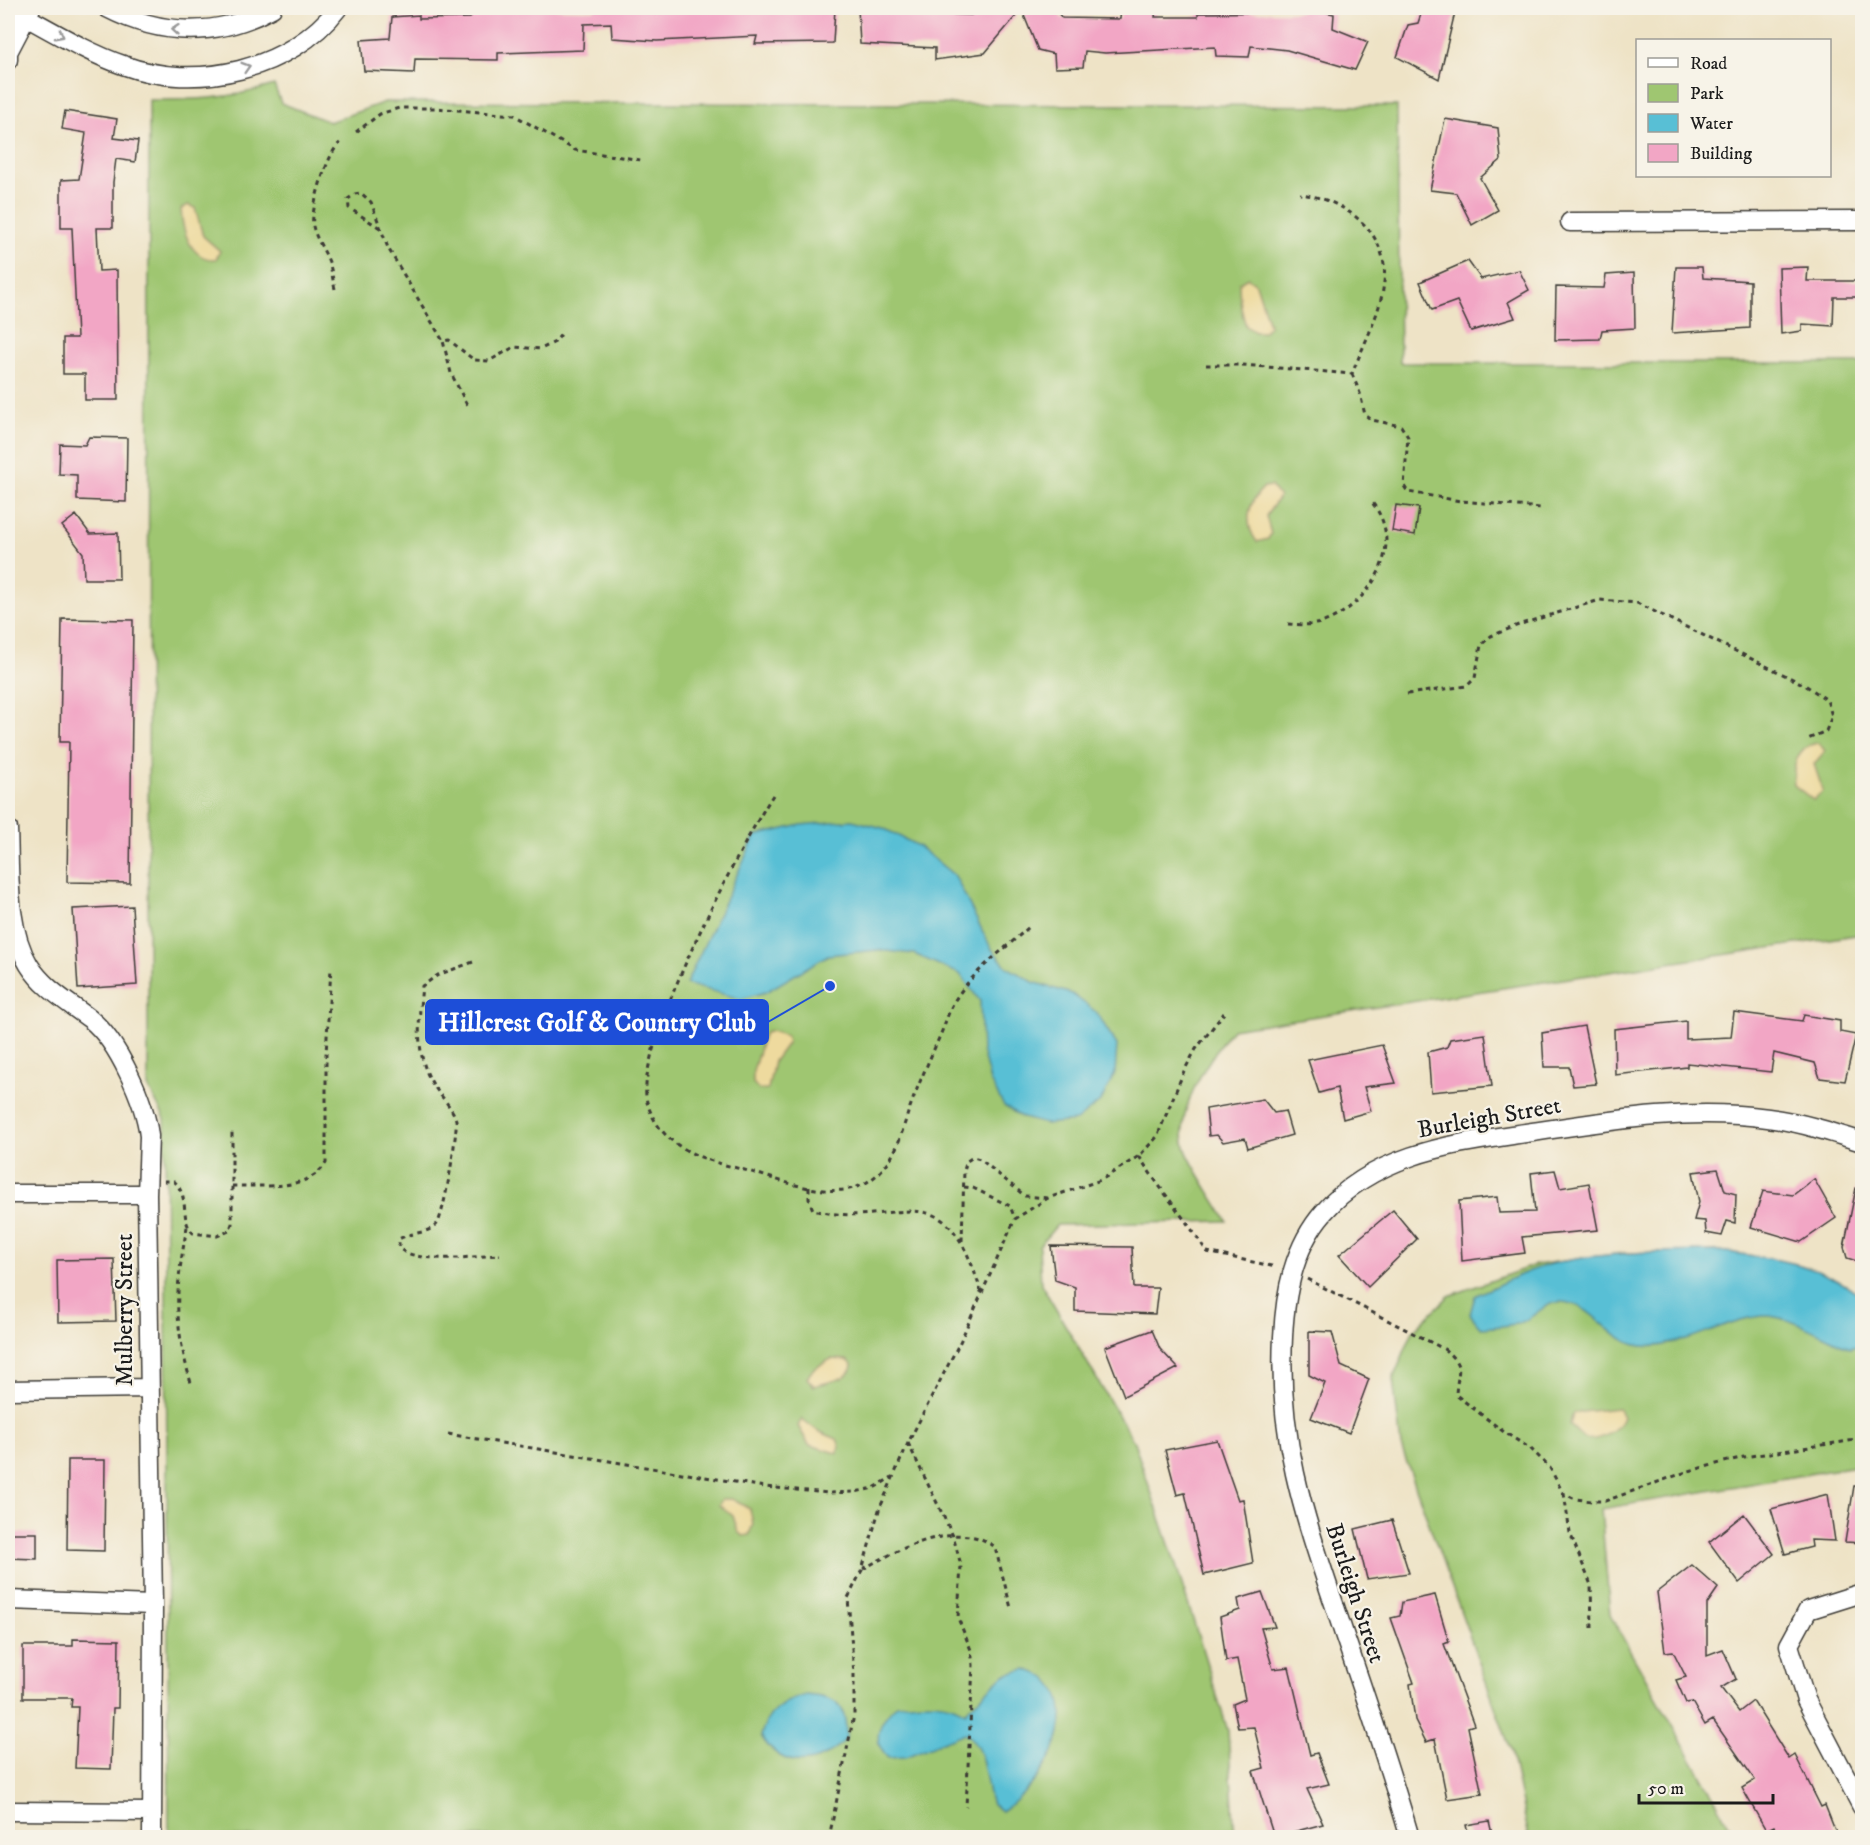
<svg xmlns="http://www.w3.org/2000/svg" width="1870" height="1845" font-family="'IM FELL DW Pica',serif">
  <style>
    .green { fill: #9fc671; stroke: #5e7146; stroke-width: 1.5 }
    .sand { fill: #eeda9e; stroke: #857b5d; stroke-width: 1.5 }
    .water { fill: #58bfd5; stroke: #3a6e78; stroke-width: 1.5 }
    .building { fill: #f2a6c5 }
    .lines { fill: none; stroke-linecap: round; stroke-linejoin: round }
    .minor-casing { stroke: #3c3a36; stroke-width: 21 }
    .path { stroke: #3c3a36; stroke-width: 3; stroke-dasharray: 4.5 4.5; stroke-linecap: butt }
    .minor { stroke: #fff; stroke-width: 18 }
    .oneway { stroke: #999 }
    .labels { text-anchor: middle; stroke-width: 4.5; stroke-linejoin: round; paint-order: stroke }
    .street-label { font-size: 24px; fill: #1c1c1c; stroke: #f7f3e8 }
    .leader { fill: none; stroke: #1d4ed8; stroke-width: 2 }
    .callout-dot { fill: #1d4ed8; stroke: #f7f3e8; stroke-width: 2 }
    .callout { fill: #1d4ed8; stroke: #1d4ed8; stroke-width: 2 }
    .callout-label { font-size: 26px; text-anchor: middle; font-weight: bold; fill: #fff }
  </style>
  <rect width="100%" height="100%" fill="#f7f3e8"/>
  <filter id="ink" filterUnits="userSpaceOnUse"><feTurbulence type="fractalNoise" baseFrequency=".0167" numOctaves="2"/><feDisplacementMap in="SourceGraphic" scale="12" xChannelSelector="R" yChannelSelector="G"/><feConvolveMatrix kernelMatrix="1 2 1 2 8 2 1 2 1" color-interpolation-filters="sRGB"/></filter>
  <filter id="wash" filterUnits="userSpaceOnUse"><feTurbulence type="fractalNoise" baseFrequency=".008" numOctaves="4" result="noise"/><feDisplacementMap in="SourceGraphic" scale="24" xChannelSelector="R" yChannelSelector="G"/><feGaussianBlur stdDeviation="1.35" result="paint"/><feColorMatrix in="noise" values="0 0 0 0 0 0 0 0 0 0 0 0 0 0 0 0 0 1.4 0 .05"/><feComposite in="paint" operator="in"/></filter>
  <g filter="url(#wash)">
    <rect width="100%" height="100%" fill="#eee3c6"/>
    <path class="green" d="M274,85L281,103L329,122L385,102L1397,106L1400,363H1862V934L1232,1029C1210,1058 1174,1108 1185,1147C1190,1164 1217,1203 1227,1221L1057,1225L1039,1246L1041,1284L1134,1442L1174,1559L1228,1731L1235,1837H169L165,1119L148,1087L149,100C193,100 232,99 274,85Z
      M1720,1251C1775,1259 1817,1262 1862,1296V1465L1601,1509L1610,1615L1736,1837H1529L1511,1751L1401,1446L1393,1379L1413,1331L1449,1296L1535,1265L1623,1253Z"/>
    <path class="sand" d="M188,205L195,208L203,236L220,251L216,259C190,261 182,229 181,209Z
      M1248,278L1256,284L1268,321L1269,326L1263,332H1255L1246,326C1241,312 1239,298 1239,283Z
      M1271,486L1279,497L1266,516L1271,534L1268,539L1257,542C1243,523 1248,502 1264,487Z
      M1819,743L1825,751L1814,764L1823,791L1813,800L1794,785C1792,766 1797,745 1819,743Z
      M772,1031L786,1036L788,1042L774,1061L768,1089L759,1090L753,1083V1071L763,1037L765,1033Z
      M831,1359L847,1360L852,1364C852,1381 828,1381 814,1386L807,1378L813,1369Z
      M1618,1408L1623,1417C1618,1431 1599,1442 1584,1439L1570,1425L1573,1413Z
      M802,1419L818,1431L837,1439L840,1447L837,1453L809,1445L798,1426Z
      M722,1499H732L750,1509L753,1524L749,1535L743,1536L738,1532L733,1516L719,1505Z"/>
    <path class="water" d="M852,820L883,828L918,846L955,876L991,948L1007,967L1033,982L1072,994L1096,1012L1117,1045L1115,1073L1101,1101L1076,1121L1045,1124L1023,1118L1004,1106L990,1081L982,1050L980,1001L960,974L914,954L878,950L828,955L766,992L741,999L686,984L755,836L801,825Z
      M1720,1251C1775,1259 1817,1262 1862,1296V1345L1850,1348C1828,1339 1791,1317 1769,1316C1728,1315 1682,1351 1641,1346C1610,1342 1593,1303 1562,1302C1546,1301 1535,1317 1522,1322C1509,1326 1495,1327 1481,1328L1470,1314L1475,1296C1502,1283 1531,1268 1560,1262C1613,1251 1667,1252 1720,1251Z
      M1026,1669C1032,1672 1042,1674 1047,1679C1087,1717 1039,1788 1002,1811L992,1805C983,1779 988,1751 965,1733L905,1757L888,1758C869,1740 881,1719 897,1704C921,1702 945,1698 965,1712L1004,1675Z
      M806,1695C840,1698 847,1705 846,1739C819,1767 783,1772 761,1736C766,1712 783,1701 806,1695Z"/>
    <g id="blocks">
      <path class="building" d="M476,8L517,11V8L595,10V8H835L833,43L755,44L757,36L657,41L612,38L611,23L584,24L583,50L498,53V60L415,59L414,73L364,71L361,40L390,38L392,17L419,15V19L470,18Z
        M858,8H911V13L971,15L984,8H1009L1016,16L985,53L935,60V48L860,44Z
        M1021,8H1054L1062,18L1120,19L1121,8H1156L1155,17H1198V13L1301,12L1303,8H1307L1334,14L1333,28L1368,42L1355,70L1287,50L1251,46L1249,57L1216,56L1215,47L1105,53L1085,51L1083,67L1055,68L1054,54L1038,50Z
        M1423,8H1456L1439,79L1397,57L1408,25L1418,23Z
        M65,111L117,119L114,138L138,141L135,162L116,159L113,182V228H97L99,271L117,270L118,400H85V374H63V338H77L72,228H61V180L79,179L86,133L62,129Z
        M1445,119L1498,128L1501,160L1480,178L1498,210L1472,225L1456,193L1430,190Z
        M1468,261L1481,279L1519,270L1529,290L1508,302L1515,318L1471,331L1457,301L1432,310L1420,282Z
        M1676,267H1702L1703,278L1750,281V328L1672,333Z
        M1808,267L1807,281H1863V297H1834L1833,326L1802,324V331L1781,334L1779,268Z
        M1634,273L1635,328L1602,330L1600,339L1555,340L1556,287L1604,288L1606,275Z
        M89,437L127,438L126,502L77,500V475L59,474L60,444L85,445Z
        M1396,505L1419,508L1415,535L1392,531Z
        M76,515L90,534L118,533L119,579H84L83,553L62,526Z
        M62,619L133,620L130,883L67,882L69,742H60Z
        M132,906L137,985L78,989L73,909Z
        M1734,1012L1802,1021L1804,1015L1840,1021V1032L1856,1035L1845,1081L1820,1078L1815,1063L1774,1053L1771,1072L1687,1063V1067L1615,1075L1614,1029L1686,1021V1039L1731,1037Z
        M1584,1026L1596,1084L1573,1086L1569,1067H1544L1542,1033Z
        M1485,1034L1492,1086L1431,1092L1428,1052L1447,1047L1450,1039Z
        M1382,1045L1396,1083L1364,1087L1371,1111L1343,1119L1337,1088L1319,1093L1308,1060Z
        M1263,1099L1274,1113L1285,1111L1292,1135L1248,1148L1245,1138L1223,1142L1217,1135L1209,1136L1206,1109Z
        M1718,1169L1725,1191L1736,1194L1735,1223L1727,1221L1722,1236L1706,1233L1705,1221L1694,1220L1699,1202L1693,1172Z
        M1555,1170L1560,1188L1589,1183L1598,1230L1522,1237L1525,1253L1462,1261L1459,1201L1497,1197L1499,1213L1535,1212L1531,1173Z
        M1814,1179L1836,1218L1801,1242L1751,1227L1763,1191L1793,1195Z
        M1856,1188L1863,1189V1263L1847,1258L1844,1247Z
        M1393,1210L1417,1239L1368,1287L1339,1255Z
        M1051,1246L1132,1247L1134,1288H1158L1155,1314L1075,1311V1287L1055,1280Z
        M114,1259L116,1321L58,1322L57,1260Z
        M1152,1330L1160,1349L1178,1368L1124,1396L1105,1347Z
        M1309,1331L1332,1332L1341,1366L1369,1379L1349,1433L1311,1418L1325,1383L1309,1375Z
        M1217,1440L1238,1500L1243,1499L1253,1563L1204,1575L1185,1493L1177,1495L1165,1450Z
        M68,1460H105L104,1551L67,1550Z
        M1854,1486H1863V1543L1845,1542Z
        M1828,1494L1835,1541L1811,1540L1812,1547L1785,1554L1771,1509Z
        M1744,1514L1774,1554L1739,1583L1709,1542Z
        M1392,1520L1409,1573L1367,1579L1355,1529Z
        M8,1533H37V1559L8,1558Z
        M1692,1565L1718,1588L1707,1604V1655L1723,1649L1736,1679L1721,1688L1739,1712L1753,1701L1789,1759L1795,1755L1821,1807L1825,1805L1838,1838H1778L1774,1826L1766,1830L1742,1788L1755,1780L1713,1720L1705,1725L1692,1702L1686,1703L1676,1680L1686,1677L1673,1651L1665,1652L1657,1592Z
        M1262,1592L1275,1627L1261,1628L1273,1669L1289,1667L1310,1755L1317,1753L1329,1784L1307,1789L1323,1824L1274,1837L1253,1771L1264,1768L1254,1727L1238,1728L1233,1704L1245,1699L1237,1659L1226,1661L1220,1617L1240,1610L1238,1599Z
        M1435,1595L1449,1642L1444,1644L1474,1725L1468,1727L1482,1794L1447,1799L1435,1739L1426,1742L1415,1720L1410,1684L1414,1683L1391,1618L1400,1616L1402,1602Z
        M73,1639L119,1640L118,1708H113L111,1769L75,1768L78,1707H71L72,1698H23V1646H73Z
        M1489,1821L1493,1838H1469L1466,1825Z"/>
    </g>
  </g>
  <g filter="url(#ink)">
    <use href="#blocks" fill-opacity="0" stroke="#3c3a36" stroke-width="1.5"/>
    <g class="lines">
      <defs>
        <path id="minor" d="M9,8C46,27 83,51 123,65C195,92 291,70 338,8
          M107,8C161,36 218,38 272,8
          M8,60V52L31,8
          M1570,222L1862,221
          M8,829C10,872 6,927 29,965C44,989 68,1002 90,1019C118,1041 145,1102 149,1136L147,1194L153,1605L152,1838
          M8,1194H147
          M8,1390L148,1388
          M1862,1593L1808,1610L1789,1645L1806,1700L1862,1807
          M8,1600L153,1605
          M8,1811L152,1812
          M1410,1838C1390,1769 1367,1701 1344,1634C1310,1531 1277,1448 1283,1337C1285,1292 1294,1246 1324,1212C1372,1157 1445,1145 1512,1135C1596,1123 1683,1106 1768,1118C1800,1122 1831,1132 1862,1142"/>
      </defs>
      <use href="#minor" class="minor-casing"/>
      <path class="path" d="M356,132L380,114L399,108H435L514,115L575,150L641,160
        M380,228L349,208L348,199L355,194L361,193L371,202L388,248L443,341
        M335,289C333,281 332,273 330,265C326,252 316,240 313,226C310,210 327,153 340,143
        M1206,365H1242L1352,374C1363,345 1381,313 1384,282C1390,233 1345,199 1300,194
        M1352,374L1360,393L1365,415L1372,420L1401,426L1408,437L1404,486L1408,492L1461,501L1541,508
        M467,405L451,373L443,341L449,340L474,360L489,361L514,347L541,349L555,342L563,332
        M1288,624C1302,625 1316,626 1329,620C1374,599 1407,543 1370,500
        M1407,694L1467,686L1475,678L1481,645L1491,636L1521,624L1600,600L1637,603L1805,685L1827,700L1832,716L1826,731L1808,739
        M773,795C741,845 633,1049 647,1102C660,1147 700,1159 741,1169C776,1178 829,1202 864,1184C875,1178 884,1169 890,1159C899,1146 903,1128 908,1113C917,1087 928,1063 939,1038C945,1025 948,1012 955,1000C973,971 1004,950 1029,927
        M473,962L438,975L422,986C419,1016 415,1053 431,1081C437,1093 453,1107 456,1120C458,1131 444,1215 437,1224C429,1234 410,1232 399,1239V1248C418,1265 475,1256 500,1255
        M1139,1156C1160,1190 1186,1219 1207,1252L1276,1267
        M164,1181H174C191,1199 179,1219 193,1233L217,1236L229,1231L232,1224V1129
        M232,1186C261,1185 308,1192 326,1163V1054L331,968
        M809,1187V1199L813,1210C902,1232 943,1164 981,1292
        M964,1187L973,1188L1010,1206L1015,1219
        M187,1227C175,1290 173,1321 191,1383
        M962,1241L964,1170L967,1161L973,1157L980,1159L1025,1196L1048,1198
        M1307,1279L1444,1349C1466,1368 1457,1370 1456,1395L1504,1432L1531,1449L1550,1468L1563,1493L1575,1499L1592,1501H1605L1689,1471L1744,1457L1862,1439
        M448,1434L765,1487L828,1493L855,1492L874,1488L892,1477
        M908,1443L953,1536L961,1565L958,1618L971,1650L973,1665L966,1807
        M1564,1493L1570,1533L1591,1585L1592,1628
        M863,1569C898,1549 959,1518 995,1547L1011,1608
        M829,1838L854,1715V1674L848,1598L862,1570L879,1510L908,1443L960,1342L1015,1219L1048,1198L1101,1180L1139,1156L1157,1137L1184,1071L1196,1049L1224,1013"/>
      <use href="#minor" class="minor"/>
    </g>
    <defs><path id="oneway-chevron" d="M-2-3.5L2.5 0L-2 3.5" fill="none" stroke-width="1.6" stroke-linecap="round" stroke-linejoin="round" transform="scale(1.5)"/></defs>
    <g class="oneway">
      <use href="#oneway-chevron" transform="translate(175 30) rotate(-175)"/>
      <use href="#oneway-chevron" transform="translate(60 35) rotate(28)"/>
      <use href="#oneway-chevron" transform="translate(246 67) rotate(-17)"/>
    </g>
  </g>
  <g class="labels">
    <g class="street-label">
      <text transform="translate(1489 1117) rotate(-10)" y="8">Burleigh Street</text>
      <text transform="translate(124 1310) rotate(-90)" y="8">Mulberry Street</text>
      <text transform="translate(1356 1593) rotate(72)" y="8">Burleigh Street</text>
    </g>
  </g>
  <path class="leader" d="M830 986L768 1022"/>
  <circle class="callout-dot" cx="830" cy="986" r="6"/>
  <rect class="callout" x="426" y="1000" width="342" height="44" rx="6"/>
  <g class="callout-label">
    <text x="597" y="1031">Hillcrest Golf &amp; Country Club</text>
  </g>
  <rect width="1870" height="1845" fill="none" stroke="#f7f3e8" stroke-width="30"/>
  <rect x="1636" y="39" width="195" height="138" fill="#f7f3e8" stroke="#9f9d96" stroke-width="1.5"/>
  <rect x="1648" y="58" width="30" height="9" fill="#ffffff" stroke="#9f9d96" stroke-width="1.5"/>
  <text x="1690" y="69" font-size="18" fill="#1c1c1c">Road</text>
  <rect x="1648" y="84" width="30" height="18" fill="#9fc671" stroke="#9f9d96" stroke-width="1.5"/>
  <text x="1690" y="99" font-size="18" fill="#1c1c1c">Park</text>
  <rect x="1648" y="114" width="30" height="18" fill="#58bfd5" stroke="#9f9d96" stroke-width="1.5"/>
  <text x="1690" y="129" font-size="18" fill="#1c1c1c">Water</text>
  <rect x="1648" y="144" width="30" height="18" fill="#f2a6c5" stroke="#9f9d96" stroke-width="1.5"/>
  <text x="1690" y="159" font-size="18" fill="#1c1c1c">Building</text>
  <path d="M1639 1794v9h134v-9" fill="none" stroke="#1c1c1c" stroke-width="3"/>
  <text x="1648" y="1794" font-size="18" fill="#1c1c1c" stroke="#f7f3e8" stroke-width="4.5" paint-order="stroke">50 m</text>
</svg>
